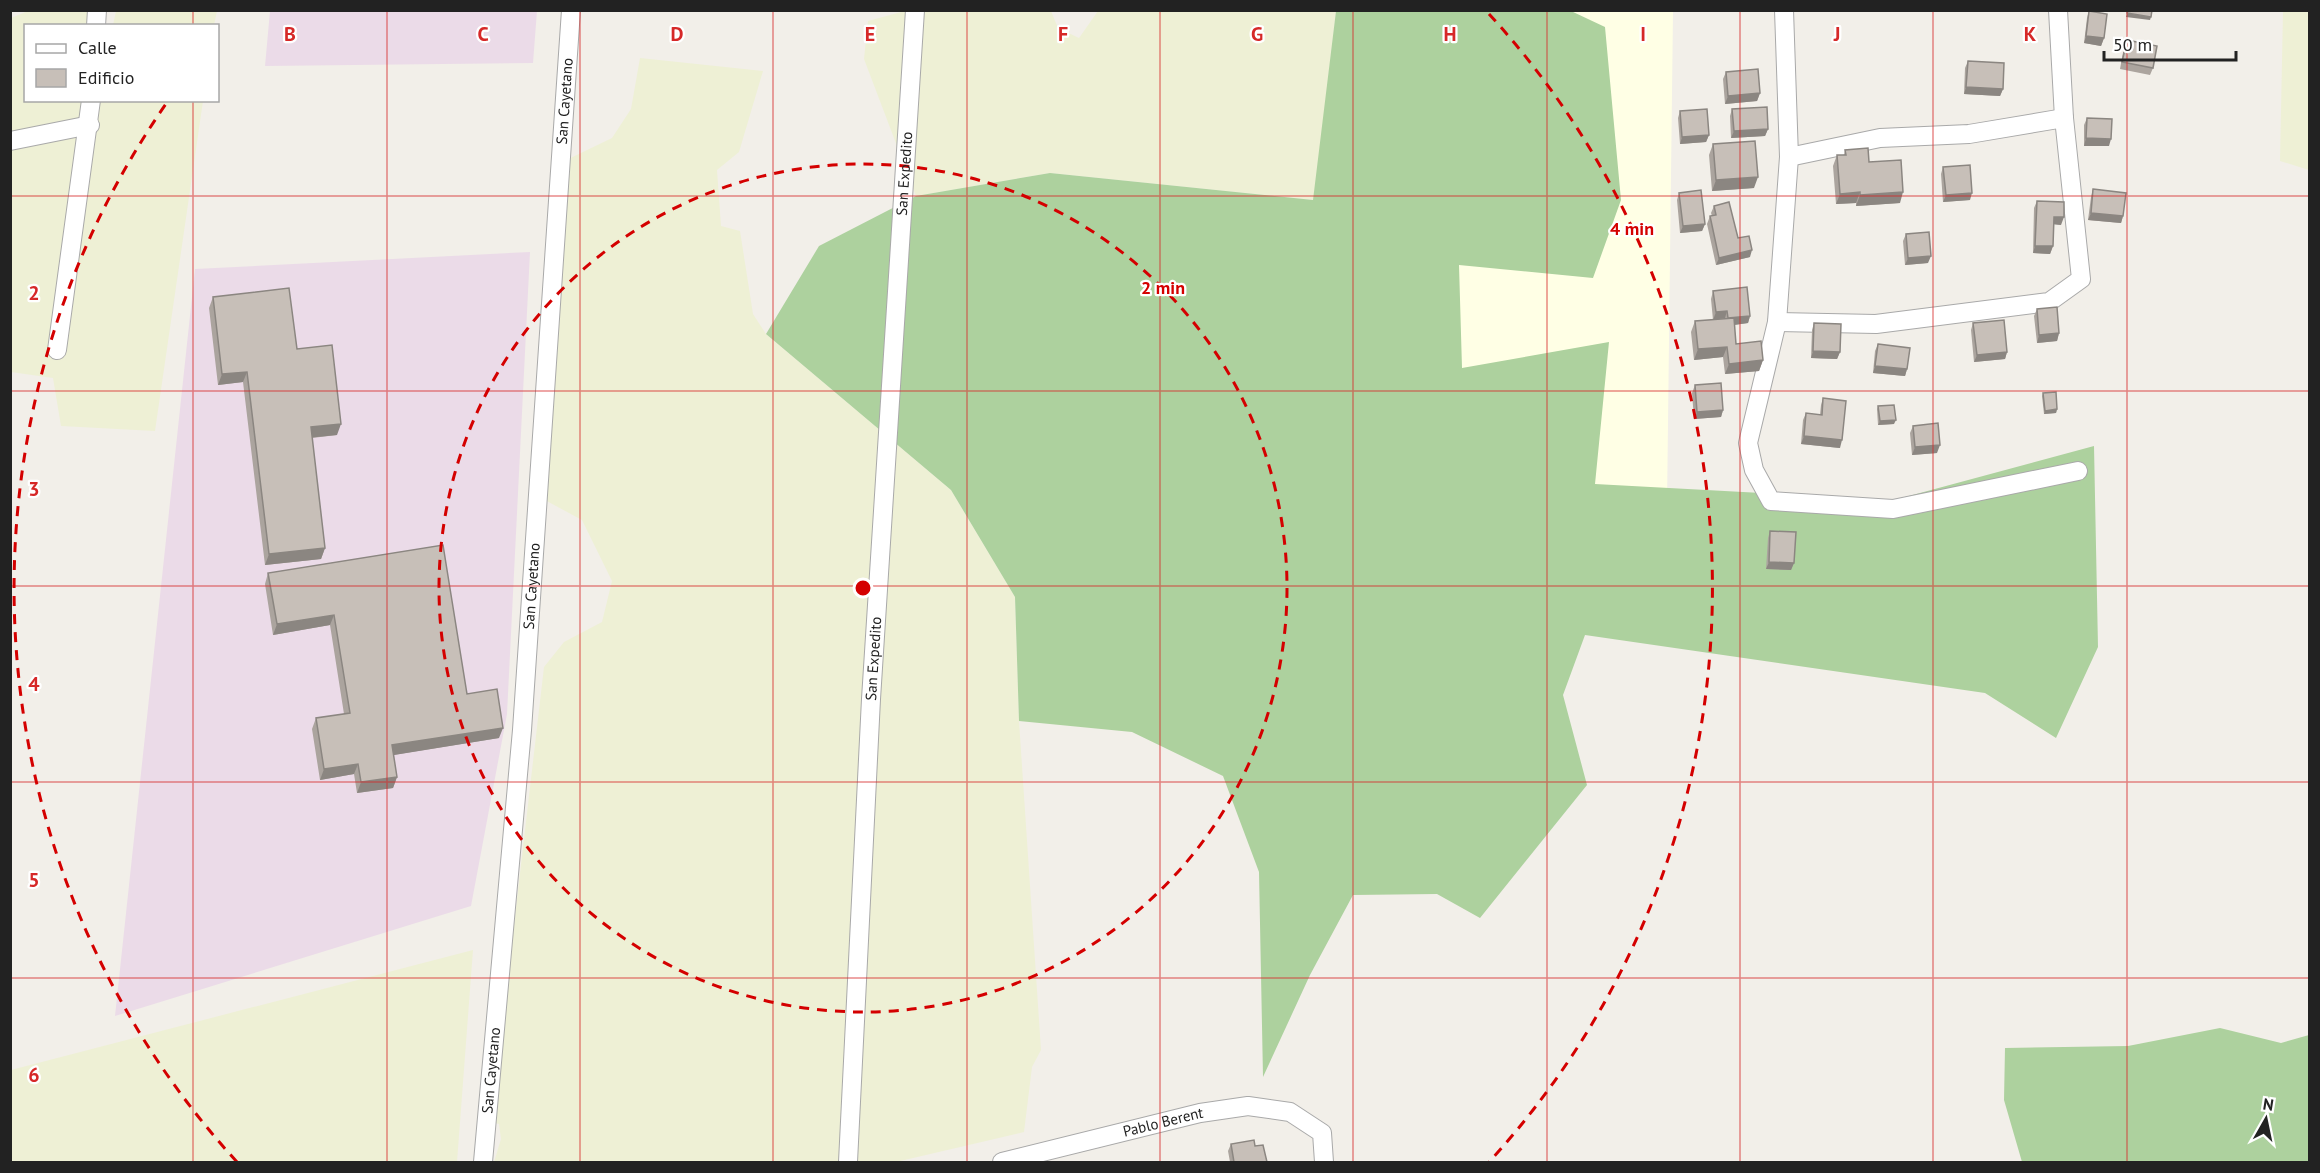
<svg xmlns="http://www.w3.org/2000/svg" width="2320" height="1173" font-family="'PT Sans',sans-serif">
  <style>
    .industrial { fill: #ebdbe8 }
    .education { fill: #ffffe5 }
    .farmland { fill: #eef0d5 }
    .forest { fill: #add19e }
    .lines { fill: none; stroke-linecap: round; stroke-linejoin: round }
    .street-casing { stroke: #a9a9a9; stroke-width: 20 }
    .street { stroke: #fff; stroke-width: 18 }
    .wall { fill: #aba49e }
    .shaded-wall { fill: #8b8681 }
    .building { fill: #c7bfb8; stroke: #8b8681; stroke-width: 1.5 }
    .grid { fill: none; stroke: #d62828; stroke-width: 1.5; stroke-opacity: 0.55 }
    .ring { fill: none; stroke: #d40000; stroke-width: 3; stroke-dasharray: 10 8 }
    .labels { text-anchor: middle; stroke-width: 4.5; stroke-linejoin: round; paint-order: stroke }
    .street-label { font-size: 15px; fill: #222; stroke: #fff }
    .grid-label { font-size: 20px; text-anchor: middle; font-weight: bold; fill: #d62828; stroke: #fff; stroke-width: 4.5; stroke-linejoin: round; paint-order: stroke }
    .centre { fill: #d40000; stroke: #fff; stroke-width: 3 }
    .ring-label { font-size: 18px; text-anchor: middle; font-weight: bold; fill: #d40000; stroke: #fff; stroke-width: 4.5; stroke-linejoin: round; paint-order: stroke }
  </style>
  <rect width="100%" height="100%" fill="#f2efe9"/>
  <path class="industrial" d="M270,11H537L533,63L265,66Z
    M530,252L507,714L471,906L115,1016L195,269Z"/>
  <path class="education" d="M1354,11H1673L1667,506L1325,484Z"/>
  <path class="farmland" d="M28,11H89L87,25L26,26V100L203,101L155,431L61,426L53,378L11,372V18Z
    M116,11V10L217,11L214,25H113Z
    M905,11H1051L1058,28L1079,38L1098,11H1336L1314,200L1050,173L916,196L864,59L868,21Z
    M2283,11H2309V170L2280,161Z
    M640,58L763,71L739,152L717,170L721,226L740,231L753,314L766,334L951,490L1015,597L1019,721L1041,1050L1032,1067L1024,1132L896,1162H494L501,1139L499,1124L478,1119L514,925L544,667L564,642L602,622L612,581L582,520L530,492L556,165L612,138L631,109Z
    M473,950L457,1162H11V1070Z"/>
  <path class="forest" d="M1336,11H1571L1605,27L1621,200L1593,278L1459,265L1462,368L1609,342L1595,484L1894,500L2094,446L2098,647L2056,738L1985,693L1585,635L1563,695L1587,785L1480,918L1437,894L1353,895L1310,975L1263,1077L1259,872L1223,776L1132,732L1019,721L1015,597L951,490L766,334L819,246L916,196L1050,173L1313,200Z
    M2220,1028L2281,1043L2309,1035V1162H2022L2004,1100L2005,1048L2128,1046Z"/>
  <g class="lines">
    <defs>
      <g id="street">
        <path d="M1784,10L1789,157L1777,322L1748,443L1754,470L1771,501L1893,509L2078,471"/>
        <path d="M96,26L97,10"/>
        <path d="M10,141L90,125"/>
        <path d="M1789,157L1880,138L1969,134L2064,118"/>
        <path d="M1777,322L1876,324L2049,302L2081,279L2064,118L2058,10"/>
        <path d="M57,350L91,100"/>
        <path id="s1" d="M483,1162L522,730L571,10"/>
        <path id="s2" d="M848,1162L871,699L915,10"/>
        <path id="s3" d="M1002,1162L1200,1113L1248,1106L1290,1112L1322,1133L1324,1162"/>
      </g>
    </defs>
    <use href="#street" class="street-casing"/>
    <use href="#street" class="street"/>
  </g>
  <path class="wall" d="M2089,11L2104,38L2101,46L2084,43L2087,18Z
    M2127,40L2153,68L2150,75L2120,69L2124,47Z
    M1968,61L2003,89L2000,96L1964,94L1965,68Z
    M1726,72L1760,93L1757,101L1725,104L1723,79Z
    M1732,109L1768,129L1765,136L1731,138L1730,116Z
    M1680,111L1709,135L1706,142L1680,144L1678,118Z
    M2087,118L2109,146H2084V125Z
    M1713,144L1754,188L1712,191L1709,155Z
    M1845,150L1869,162L1900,203L1856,206V203L1836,204L1833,166L1837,155H1844Z
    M1943,167L1970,200L1943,202L1941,174Z
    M2093,189L2123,216L2121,223L2088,220L2091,197Z
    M1679,193L1705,224L1702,231L1680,233L1677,200Z
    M2037,201L2061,225L2054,224L2053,246L2050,254L2033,253L2034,208Z
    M1714,206L1738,238L1750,257L1716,265L1707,224L1710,216H1712L1711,213Z
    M1906,234L1928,263L1905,265L1903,241Z
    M1713,291L1750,316L1748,323L1734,325L1736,344L1763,360L1759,371L1725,374L1723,357L1694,360L1691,332L1695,321L1725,319L1713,320L1711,299Z
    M213,297L297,349L337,435L312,438L325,548L321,559L265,565L243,382L218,385L209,308Z
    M2037,309L2059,333L2057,341L2037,343L2034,316Z
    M1814,323L1840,352L1837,359L1811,358L1812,330Z
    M1973,323L2007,352L2005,359L1974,362L1971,330Z
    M1878,344L1907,369L1905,376L1873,373L1875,351Z
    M1695,385L1723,410L1721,417L1694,419L1692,393Z
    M2043,393L2057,409L2056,413L2044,414L2042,396Z
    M1823,398L1840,448L1801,444L1803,420L1806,413L1820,415L1821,405Z
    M1878,406L1894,424L1878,425L1877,409Z
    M1913,426L1937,453L1912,455L1910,433Z
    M1770,531L1794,563L1791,570L1766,569L1768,538Z
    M268,573L467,694L499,738L393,755L397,777L393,788L357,793L354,774L320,780L312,729L316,718L344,714L330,625L273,635L265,584Z
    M1231,1144L1255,1146L1267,1162H1230L1228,1151Z"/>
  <path class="shaded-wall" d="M2127,13L2151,17L2150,20L2126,17Z
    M2086,36L2104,38L2101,46L2084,43Z
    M1966,87L2003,89L2000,96L1964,94Z
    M1760,93L1757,101L1725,104L1728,96Z
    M1768,129L1765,136L1731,138L1734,131Z
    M1709,135L1706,142L1680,144L1682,137Z
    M2086,138L2111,139L2109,146H2084Z
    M1758,177L1754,188L1712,191L1716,180Z
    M1860,192L1856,203L1836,204L1840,194Z
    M1903,192L1900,203L1856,206L1860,195Z
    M1972,193L1970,200L1943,202L1946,195Z
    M2091,213L2123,216L2121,223L2088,220Z
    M2054,217H2064L2061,225L2051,224Z
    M1705,224L1702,231L1680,233L1683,226Z
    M2035,246H2053L2050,254L2033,253Z
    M1752,250L1750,257L1716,265L1719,258Z
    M1931,256L1928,263L1905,265L1908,258Z
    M1727,311L1725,318L1713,320L1716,312Z
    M1750,316L1748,323L1726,326L1728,318Z
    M2059,333L2057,341L2037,343L2039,335Z
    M1727,347L1723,357L1694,360L1698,349Z
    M1813,351L1840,352L1837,359L1811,358Z
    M2007,352L2005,359L1974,362L1977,355Z
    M1763,360L1759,371L1725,374L1729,364Z
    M1875,366L1907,369L1905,376L1873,373Z
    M247,372L243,382L218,385L222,374Z
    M2057,409L2056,413L2044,414L2045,411Z
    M1723,410L1721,417L1694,419L1697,412Z
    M1896,420L1894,424L1878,425L1880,421Z
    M341,424L337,435L307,438L311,427Z
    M1804,436L1842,440L1840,448L1801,444Z
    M1940,445L1937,453L1912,455L1915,447Z
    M325,548L321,559L265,565L269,554Z
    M1769,562L1794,563L1791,570L1766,569Z
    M334,615L330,625L273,635L277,624Z
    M503,728L499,738L388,756L392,745Z
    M358,764L354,774L320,780L324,769Z
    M397,777L393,788L357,793L361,782Z"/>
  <path class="building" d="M2128,10H2152L2151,17L2127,13Z
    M2089,11L2107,14L2104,38L2086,36Z
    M2127,40L2157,46L2153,68L2122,62Z
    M1968,61L2004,63L2003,89L1966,87Z
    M1758,69L1760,93L1728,96L1726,72Z
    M1767,107L1768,129L1734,131L1732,109Z
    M1707,109L1709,135L1682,137L1680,111Z
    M2087,118L2112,119L2111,139L2086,138Z
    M1755,141L1758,177L1716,180L1713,144Z
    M1868,148L1869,162L1901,160L1903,192L1860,195V192L1840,194L1837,155H1846L1845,150Z
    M1970,165L1972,193L1946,195L1943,167Z
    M2093,189L2126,193L2123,216L2091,213Z
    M1701,190L1705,224L1683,226L1679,193Z
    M2037,201L2064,202V217H2054L2053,246H2035Z
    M1729,202L1738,238L1749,236L1752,250L1719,258L1710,216L1716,215L1714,206Z
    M1929,232L1931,256L1908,258L1906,234Z
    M1747,287L1750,316L1728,318L1727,311L1716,312L1713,291Z
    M289,288L297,349L332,345L341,424L311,427L325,548L269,554L247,372L222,374L213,297Z
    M2057,307L2059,333L2039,335L2037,309Z
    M1734,318L1736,344L1761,341L1763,360L1729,364L1727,347L1698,349L1695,321Z
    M2004,320L2007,352L1977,355L1973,323Z
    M1814,323L1841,324L1840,352L1813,351Z
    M1878,344L1910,348L1907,369L1875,366Z
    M1721,383L1723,410L1697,412L1695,385Z
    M2056,392L2057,409L2045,411L2043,393Z
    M1823,398L1846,401L1842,440L1804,436L1806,413L1822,415Z
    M1894,405L1896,420L1880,421L1878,406Z
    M1938,423L1940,445L1915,447L1913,426Z
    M1770,531L1796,532L1794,563L1769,562Z
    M443,545L467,694L497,689L503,728L392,745L397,777L361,782L358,764L324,769L316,718L350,713L334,615L277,624L268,573Z
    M1254,1140L1255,1146L1263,1145L1267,1162H1234L1231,1144Z"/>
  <path class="grid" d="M193,10V26M387,10V1162M580,10V1162M773,10V1162M967,10V1162M1160,10V1162M1353,10V1162M1547,10V1162M1740,10V1162M1933,10V1162M2127,10V1162M193,100V1162M10,196H2310M10,391H2310M10,586H2310M10,782H2310M10,978H2310"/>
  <g class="ring">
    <circle cx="863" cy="588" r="424"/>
    <path d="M237 1162A849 849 0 0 1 168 101M1489 14A849 849 0 0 1 1489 1162"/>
  </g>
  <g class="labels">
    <g class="street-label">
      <text dy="5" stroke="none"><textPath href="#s1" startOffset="1064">San Cayetano</textPath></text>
      <text dy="5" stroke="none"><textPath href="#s2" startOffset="990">San Expedito</textPath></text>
      <text dy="5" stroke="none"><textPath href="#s1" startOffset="578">San Cayetano</textPath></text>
      <text dy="5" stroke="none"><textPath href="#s2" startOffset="504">San Expedito</textPath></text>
      <text dy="5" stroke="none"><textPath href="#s1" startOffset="92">San Cayetano</textPath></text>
      <text dy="5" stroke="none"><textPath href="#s3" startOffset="166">Pablo Berent</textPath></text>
    </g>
  </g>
  <g class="grid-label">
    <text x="290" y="41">B</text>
    <text x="483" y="41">C</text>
    <text x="677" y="41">D</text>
    <text x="870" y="41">E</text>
    <text x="1063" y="41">F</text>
    <text x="1257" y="41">G</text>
    <text x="1450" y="41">H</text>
    <text x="1643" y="41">I</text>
    <text x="1837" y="41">J</text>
    <text x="2030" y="41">K</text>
    <text x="34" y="300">2</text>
    <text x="34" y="496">3</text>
    <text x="34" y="691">4</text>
    <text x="34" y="887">5</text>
    <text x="34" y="1082">6</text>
  </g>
  <circle cx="863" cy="588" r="9" class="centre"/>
  <g class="ring-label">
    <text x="1632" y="235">4 min</text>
    <text x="1163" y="294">2 min</text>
  </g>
  <rect width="2320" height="1173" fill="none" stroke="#222222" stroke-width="24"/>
  <rect x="24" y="24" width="195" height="78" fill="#ffffff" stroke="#a7a7a7" stroke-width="1.5"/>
  <rect x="36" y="44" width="30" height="9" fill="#ffffff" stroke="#a7a7a7" stroke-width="1.5"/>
  <text x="78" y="54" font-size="18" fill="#222222">Calle</text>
  <rect x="36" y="69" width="30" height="18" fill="#c7bfb8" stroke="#a7a7a7" stroke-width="1.5"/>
  <text x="78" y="84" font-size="18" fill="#222222">Edificio</text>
  <g transform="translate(2266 1119) rotate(9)" stroke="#ffffff" stroke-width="4.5" paint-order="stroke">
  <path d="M0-4.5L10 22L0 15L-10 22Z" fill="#222222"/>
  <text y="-9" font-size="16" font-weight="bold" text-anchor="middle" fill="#222222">N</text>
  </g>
  <path d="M2104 51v9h132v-9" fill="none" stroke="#222222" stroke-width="3"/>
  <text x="2113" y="51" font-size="18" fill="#222222" stroke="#ffffff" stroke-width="4.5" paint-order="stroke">50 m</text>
</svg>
